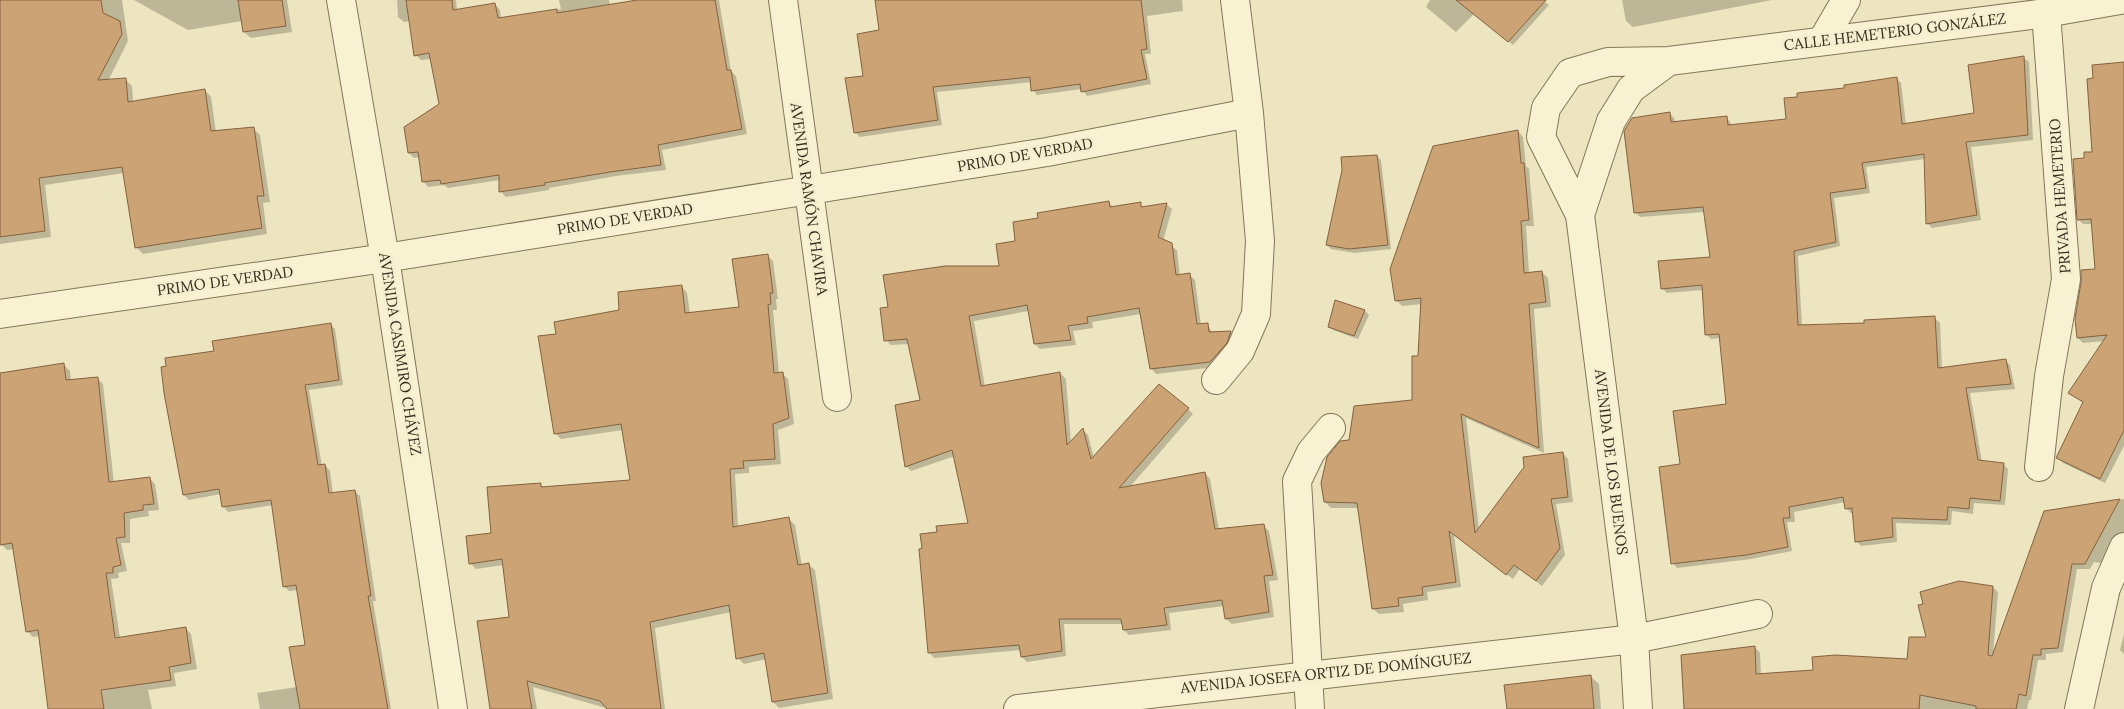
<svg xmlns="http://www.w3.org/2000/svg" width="2124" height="709" font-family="Lora,serif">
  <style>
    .shadow { fill: #0003 }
    .building { fill: #cba375; stroke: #84623e }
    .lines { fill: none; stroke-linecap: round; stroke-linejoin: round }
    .minor-casing { stroke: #857658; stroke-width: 30 }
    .tertiary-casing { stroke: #857658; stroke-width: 30 }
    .minor { stroke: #f8f1d2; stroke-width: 28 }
    .tertiary { stroke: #f8f1d2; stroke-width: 28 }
    .labels { text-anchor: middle; stroke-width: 5; stroke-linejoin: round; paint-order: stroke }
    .street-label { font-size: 15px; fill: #352b1c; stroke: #f5eecf }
  </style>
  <rect width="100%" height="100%" fill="#ede5bf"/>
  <path class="shadow" d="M0,0H122L128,41L108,81L125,79L132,86L133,102L205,90L211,97L216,132L254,129L260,135L270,202L263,203L267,234L143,254L136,247L124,173L45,185L51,237L0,244Z
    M134,0H287L292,32L251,38L244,32L242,21L188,30Z
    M397,0H456L457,10L495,4L500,10L501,19L561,9L559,0H609L610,6L645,0H719L731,71L736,76L747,134L662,150L666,170L616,176L549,188V190L506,197L501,192L500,180L448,188L444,185L428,187L423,181L420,157L414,158L409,153L441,105L432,59L421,60L416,55L410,21L404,22L398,17Z
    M876,0H1182L1183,11L1147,16L1151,54H1145L1151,84L1087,96L1082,89L1037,95L1033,90L1032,82L937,92L942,125L860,137L855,132L864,77L881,32Z
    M1430,0H1547L1545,2L1549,5L1513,45L1474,14L1456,32L1426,7Z
    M1622,0H1772L1633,27L1626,21Z
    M2024,58L2029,62L2033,140L1971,147L1981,220L1932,228L1927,223L1925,159L1866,167L1870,193L1834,198L1840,246L1798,256L1802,326L1865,325L1935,318L1940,323L1942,369L2005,360L2010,365L2015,389L1970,393L1982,462L2003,464L2008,469L2005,505L1974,503L1973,514L1952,511L1951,525L1896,523L1897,542L1861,546L1856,541L1854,513H1851L1846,508L1845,502L1794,512L1795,522H1787L1792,551L1751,559L1677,568L1673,563L1681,465L1727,405L1720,338L1711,339L1706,334L1703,290L1667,293L1662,288L1711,258L1705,212L1640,217L1635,212L1669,113L1674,118L1675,123L1727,118L1732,125L1788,120L1845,89L1896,78L1901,83L1906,124L1975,114Z
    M2124,64V446L2105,483L2063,463L2058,458L2084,403L2069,393L2105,341L2083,343L2078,338L2096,270L2093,224H2083L2078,219L2085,159L2093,153L2094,79Z
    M1518,131L1523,137L1526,166L1529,169L1534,226H1526L1529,273L1542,272L1548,278L1551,307L1534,309L1544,453L1466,418L1479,529L1563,453L1568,459L1573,502L1556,504L1565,555L1542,586L1520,569L1513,579L1454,535L1461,587L1427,592L1428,600L1403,604L1404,612L1379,614L1373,609L1359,508H1331L1325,502L1350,442L1414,401L1422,304L1402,306L1396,300Z
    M1377,156L1381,160L1391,249L1354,253L1331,249L1327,245L1343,170Z
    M1108,202L1114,208L1140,204L1144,208L1166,204L1172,209L1163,241L1177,250L1180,276L1189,275L1195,280L1201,325H1207L1213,333L1231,332L1236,337L1216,367L1156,374L1151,368L1141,314L1092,322L1093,328L1073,331L1076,345L1040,349L1035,344L1029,311L974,321L985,387L1060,373L1066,379L1071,443L1083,430L1088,435L1094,458L1188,409L1193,414L1129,488L1205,473L1210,479L1219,530L1264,526L1269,531L1278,580L1269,581L1274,617L1232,624L1226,619L1224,606L1169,613L1171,630L1129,635L1124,630L1123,624H1064L1066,656L1027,662L1022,657L1021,650L934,658L929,652L923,549L938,533L970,524L955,456L911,471L906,466L922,401L910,344L891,345L886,340L889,308L1000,267L1017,242L1039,219Z
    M767,255L773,261L778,299H776L777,310H773L779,374L782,373L788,379L794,424L778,430L781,464L749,467V473L735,474L738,527L789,519L795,525L802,566L808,564L815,570L833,699L779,708L773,702L766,659L744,664L738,658L731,612L655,628L665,709H609L533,687L537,709H491L511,618L504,565L476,569L470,563L540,484L544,488L631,482L623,430L561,439L555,433L557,335L681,286L687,293L690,313L741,308Z
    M1336,301L1365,311L1369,315L1358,339L1333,330L1329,326Z
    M330,324L335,329L343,385L309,390L322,466L325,465L330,471L333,494L355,491L360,496L376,601H373L391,709H260L257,693L297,687L306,646L298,590L289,591L284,586L273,505L228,512L223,506L221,494L189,500L184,495L216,352Z
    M64,365L70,371L71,381L97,378L103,384L114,483L149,478L155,484L159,510L148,511L149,516L130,519V543H121L127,571L118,573L119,578L111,579L120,638L185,628L191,634L197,669L174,673L176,686L148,690L152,709H50L40,636L33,637L27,631L15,549L7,550L1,544L0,374Z
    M2124,499V538L2107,564L2094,562L2090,569H2077L2063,652L2046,654V660H2038L2031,700H2029L2027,709H1686L1755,647L1760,653L1761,675L1908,661L1927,639L1993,587L1998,592L1993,655L2045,512Z
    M2124,634V654L2120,650Z
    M1590,676L1599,684L1601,709H1509Z"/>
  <path class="building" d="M0,0H101L103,13L120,21L122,34L98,80L126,78L128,102L205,89L211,131L254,127L264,196H257L262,228L135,248L122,167L39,178L45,231L0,237Z
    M238,0H282L286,26L243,32Z
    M406,0H452L453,10L495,3L498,18L557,9V13L637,0H715L727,70H731L742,129L658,145L661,165L610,172L544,183L545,185L499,192V175L441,184L440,180L422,182L418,152L408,153L404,127L439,104L429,53L414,56Z
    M875,0H1141L1147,49L1141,50L1147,79L1081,92L1080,84L1031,91L1030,77L933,87L938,120L854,133L845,78L863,76L857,34L879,30Z
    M1456,0H1546L1508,42Z
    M2024,56L2028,135L1966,142L1977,215L1926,224L1924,154L1862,163L1866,188L1830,193L1836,242L1794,251L1798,325L1864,323V320L1935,316L1938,368L2006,359L2011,384L1966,388L1978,460L2004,463L2000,501L1970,498L1969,509L1948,507L1947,520L1892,518L1893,537L1855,542L1852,508L1845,509L1843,497L1789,507L1790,518H1783L1788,547L1746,555L1671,564L1659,467L1680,464L1673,411L1726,404L1719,334L1705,335L1702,285L1661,289L1658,261L1710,257L1703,207L1634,213L1624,131L1632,118L1670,112L1671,122L1727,116L1728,125L1786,119L1784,98L1797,97V93L1844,88V85L1897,77L1902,124L1974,113L1968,65Z
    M2124,62V430L2100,479L2056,458L2083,402L2068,393L2107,335L2077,338L2075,319L2081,282V270L2095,269L2091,219L2077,220L2073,159L2084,158V152H2092L2087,79L2093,78L2092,65Z
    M1518,130L1521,163H1524L1529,220L1521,221L1524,273L1542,271L1546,302L1529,304L1539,448L1461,414L1475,533L1524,467L1523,457L1563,452L1568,497L1551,499L1560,548L1536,581L1514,565L1506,575L1449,531L1456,582L1422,587L1423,595L1398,598L1399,606L1372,609L1357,503L1324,502L1321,483L1327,457L1340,441L1349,440L1354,406L1412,400V356H1418L1421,298L1395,301L1390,269L1433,146Z
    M1377,155L1388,245L1349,249L1326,245L1342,170L1341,157Z
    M1109,201L1110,207L1141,202V207L1167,203L1158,237L1172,243L1176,275L1190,273L1197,324L1208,323L1209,332L1231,331L1227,343L1210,362L1150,369L1139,308L1087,317L1088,323L1068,326L1071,340L1034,344L1027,305L969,316L981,386L1060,372L1067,445L1083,428L1091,459L1159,384L1189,408L1119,488L1205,472L1215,529L1264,524L1273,575L1264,576L1269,612L1225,619L1222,600L1164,608L1167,625L1123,630L1121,619H1059L1062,651L1021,657L1019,645L928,653L919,549L922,548L920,534L937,532L936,526L968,523L952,450L905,467L895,405L920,400L907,339L884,341L880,308L888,307L883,275L945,266H999L996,244L1015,241L1013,222L1038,218L1037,213Z
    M768,254L773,293H770L771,304L768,305L774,373L783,372L789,418L773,424L775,459L743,461L744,468L730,469L733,527L789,517L798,565L809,563L828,693L772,702L764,653L736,659L729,605L650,622L661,709H607L600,701L527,681L532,709H490L477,621L509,617L502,559L469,564L466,536L491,533L487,487L541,483V487L630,480L621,424L554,434L538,336L556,334L554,322L619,310L618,292L682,285L685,313L739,307L732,259Z
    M1335,300L1365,310L1354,336L1328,327Z
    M331,323L339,380L305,385L318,465L325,464L329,493L355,490L371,596H368L388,709H300L289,647L305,645L296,585L283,587L271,500L222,507L219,489L183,495L164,393L161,367L166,366L165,358L214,351L212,341Z
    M64,363L66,380L98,377L109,482L150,477L154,504L143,505V510L124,513L125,537L116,538L121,565L113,567V573H106L115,638L186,627L191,663L169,667L171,680L101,690L104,709H48L38,630L26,632L12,543L0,545V373Z
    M2120,499L2085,564H2072L2058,648L2041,649V655H2033L2026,696L2019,694L2016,709H1976V706L1920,695L1919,709H1684L1681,655L1755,646L1756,674L1813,670L1812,657L1835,655L1907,659L1909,637H1926L1918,605L1923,604L1920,592L1959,581L1993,586L1988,655L1992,656L2044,511Z
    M1591,675L1594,709H1507L1504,685Z"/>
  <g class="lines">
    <defs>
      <path id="minor" d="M341,0L385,258L453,709
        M783,0L837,397
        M1822,41L1846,0
        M0,314L385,258L1047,152L1249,113
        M1216,380L1240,351L1256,314L1260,241L1249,113L1235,0
        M2039,467L2049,376L2066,279L2046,13
        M1310,709L1297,481L1311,452L1331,428
        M1638,709L1634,639L1758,614
        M2079,709L2106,588L2124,547"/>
      <path id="tertiary" d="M1580,215L1611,121L1631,89L1669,61
        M1018,709L1634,639L1580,215L1541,137L1546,108L1570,73L1608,62L1669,61L2046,13L2120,0"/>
    </defs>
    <use href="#minor" class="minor-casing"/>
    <use href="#tertiary" class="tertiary-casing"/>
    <use href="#minor" class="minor"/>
    <use href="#tertiary" class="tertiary"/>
  </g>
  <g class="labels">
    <g class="street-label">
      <text transform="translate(1895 32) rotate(-7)" y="5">CALLE HEMETERIO GONZÁLEZ</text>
      <text transform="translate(1025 155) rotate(-10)" y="5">PRIMO DE VERDAD</text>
      <text transform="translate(2060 196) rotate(-94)" y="5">PRIVADA HEMETERIO</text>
      <text transform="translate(809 199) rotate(82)" y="5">AVENIDA RAMÓN CHAVIRA</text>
      <text transform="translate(625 219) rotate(-9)" y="5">PRIMO DE VERDAD</text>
      <text transform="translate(225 281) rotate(-8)" y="5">PRIMO DE VERDAD</text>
      <text transform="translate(400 354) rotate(81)" y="5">AVENIDA CASIMIRO CHÁVEZ</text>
      <text transform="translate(1611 462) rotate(83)" y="5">AVENIDA DE LOS BUENOS</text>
      <text transform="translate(1326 673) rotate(-6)" y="5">AVENIDA JOSEFA ORTIZ DE DOMÍNGUEZ</text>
    </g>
  </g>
</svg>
